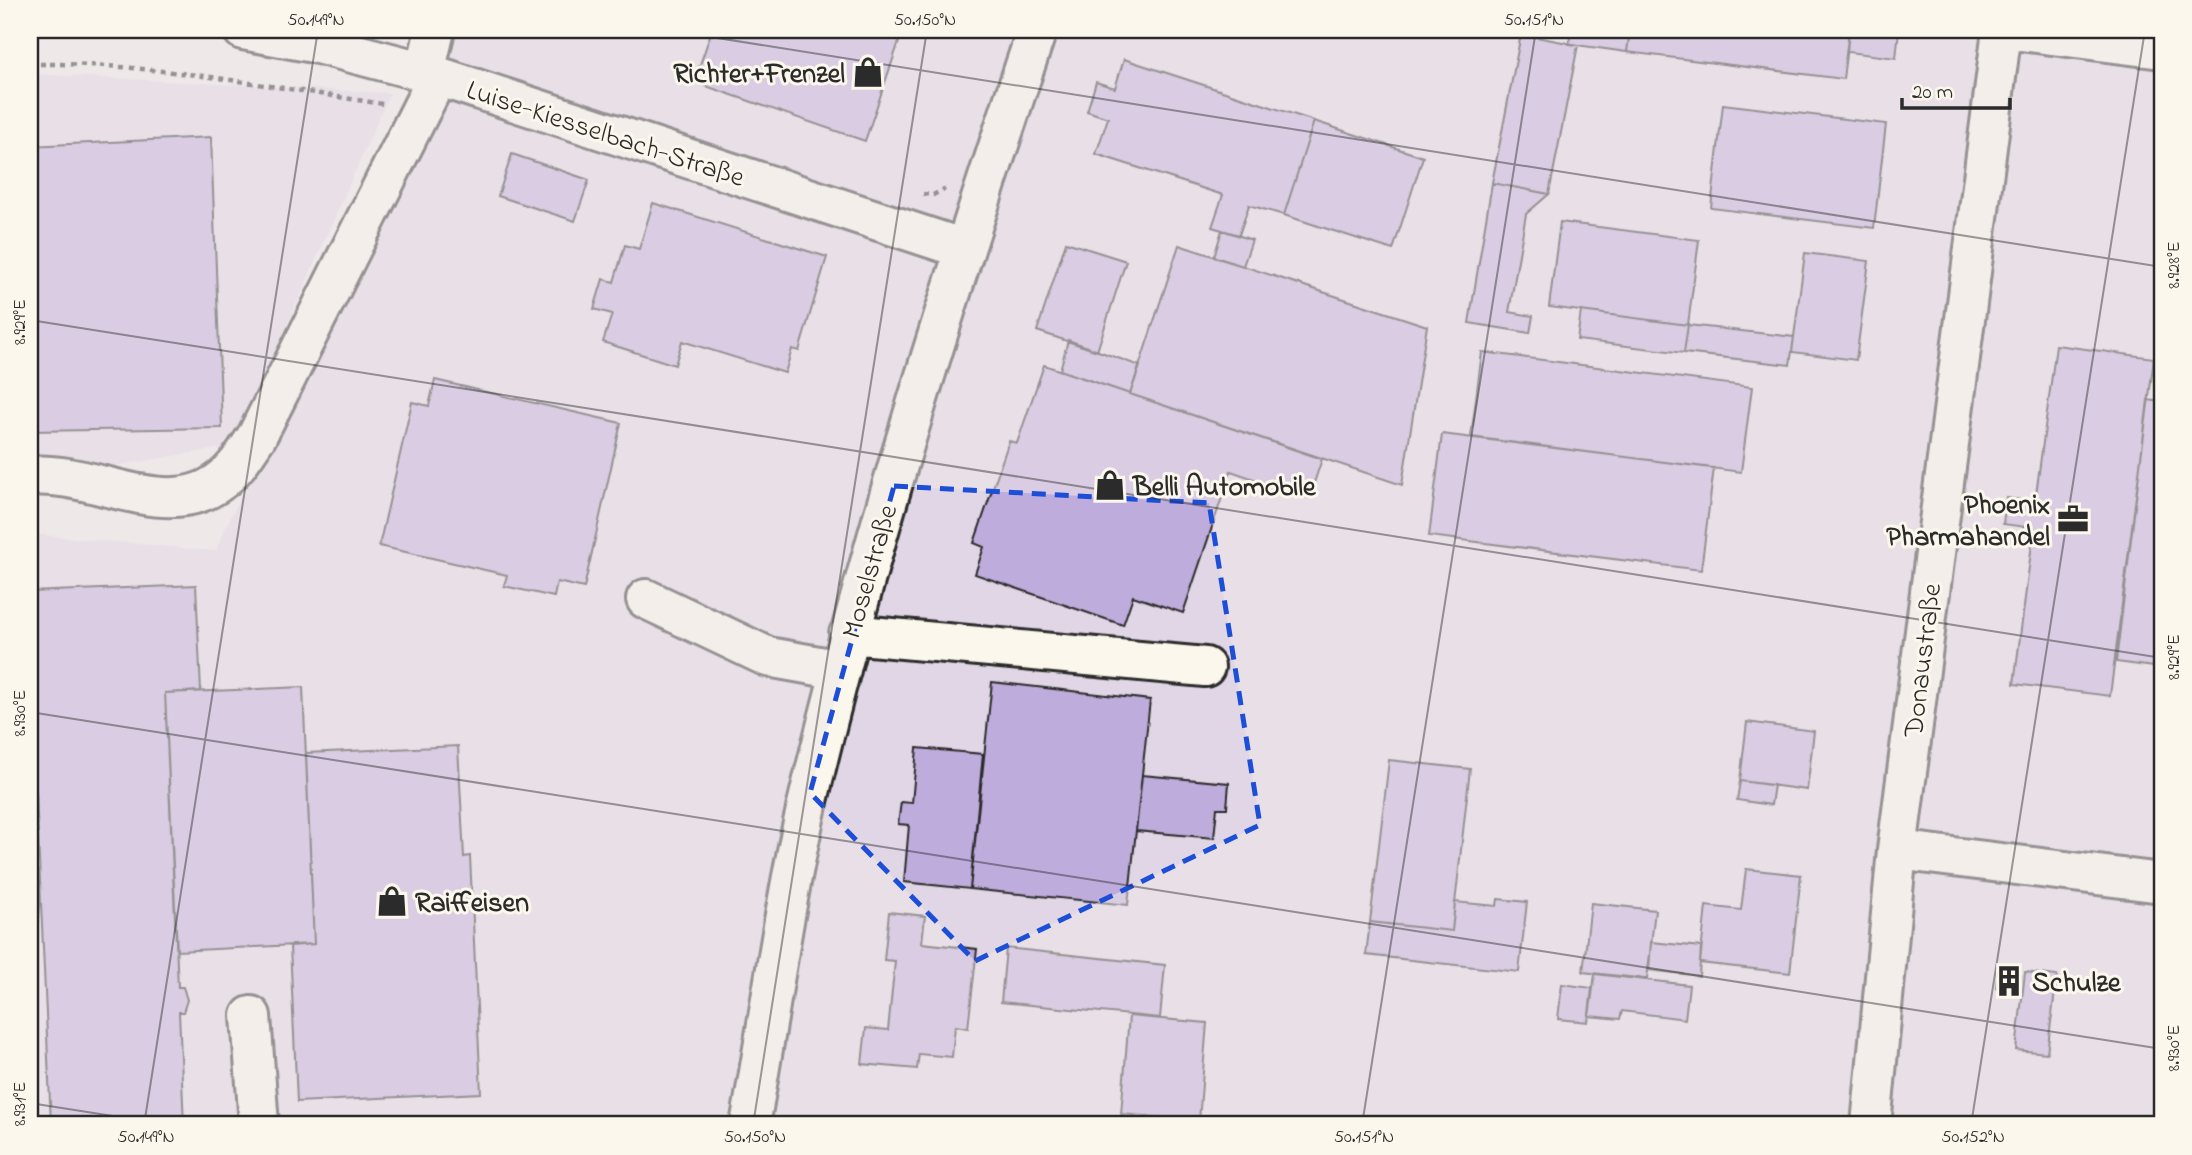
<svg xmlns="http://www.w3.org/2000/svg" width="2192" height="1155" font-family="'Indie Flower',sans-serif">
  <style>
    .built { fill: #e0d6e5 }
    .building { fill: #beacdc; stroke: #2b2b2b; stroke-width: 2 }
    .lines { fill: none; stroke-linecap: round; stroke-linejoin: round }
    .minor-casing { stroke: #2b2b2b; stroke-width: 44 }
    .path { stroke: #2b2b2b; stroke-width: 4.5; stroke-dasharray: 5 5; stroke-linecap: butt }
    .minor { stroke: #fbf7ec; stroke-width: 38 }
    .marked { fill: none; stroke: #1d4ed8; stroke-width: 5; stroke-dasharray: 14 9; stroke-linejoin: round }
    .ticks { fill: none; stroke: #2b2b2b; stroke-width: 2; stroke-opacity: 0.45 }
    .labels { text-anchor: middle; stroke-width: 6; stroke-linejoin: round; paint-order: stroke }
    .poi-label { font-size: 28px; font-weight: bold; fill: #2b2b2b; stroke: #fbf7ec; text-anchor: start }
    .street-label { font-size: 28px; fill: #2b2b2b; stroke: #fbf7ec }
    .neatline { fill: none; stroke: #2b2b2b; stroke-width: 2.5 }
    .ticks-label { font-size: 18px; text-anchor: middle; fill: #2b2b2b }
  </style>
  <rect width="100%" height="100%" fill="#efe8e9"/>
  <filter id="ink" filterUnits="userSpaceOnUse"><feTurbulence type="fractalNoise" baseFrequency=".0143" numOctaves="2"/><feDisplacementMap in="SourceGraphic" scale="14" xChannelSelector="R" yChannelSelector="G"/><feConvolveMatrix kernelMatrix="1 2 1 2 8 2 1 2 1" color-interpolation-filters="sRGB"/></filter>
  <g filter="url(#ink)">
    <path class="built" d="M459,30H2162V1125H30V534L215,551Z
      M30,74L390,93L233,446L30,480Z"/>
    <path class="building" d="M712,30H903L865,141L694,82Z
      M1571,30H1630L1627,52L1569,44Z
      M1630,30H1849L1843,79L1627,52Z
      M1849,30H1899L1896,58L1847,52Z
      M1521,34L1578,45L1549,194L1492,183Z
      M1124,59L1314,121L1284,215L1249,205L1239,235L1212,227L1223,195L1096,154L1108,118L1087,111L1096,82L1115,88Z
      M30,88H34V146H30Z
      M1723,104L1886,124L1874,228L1711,208Z
      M1314,121L1423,157L1393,250L1284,215Z
      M211,137L222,428L30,431V146Z
      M512,154L589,180L575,221L498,196Z
      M1492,183L1549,194L1526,214L1509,312L1533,316L1530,333L1469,323Z
      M653,203L827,257L799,351L792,349L785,373L682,341L675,365L603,342L612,314L594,309L603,279L614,282L625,245L639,249Z
      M1560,222L1699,240L1688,325L1549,307Z
      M1222,230L1252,240L1243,266L1214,257Z
      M1066,242L1126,261L1097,351L1037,331Z
      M1179,245L1427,326L1402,485L1130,394Z
      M1805,253L1869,261L1856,360L1792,352Z
      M1581,311L1688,325L1684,353L1577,340Z
      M1688,325L1794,337L1790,365L1684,353Z
      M1068,340L1140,366L1130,394L1060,370Z
      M2056,345L2154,358L2110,696L2014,684L2034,528L2003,524L2006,498L2035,502Z
      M1482,352L1752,387L1741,472L1471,437Z
      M1044,365L1322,459L1309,498L1231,471L1183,613L1133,596L1123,625L975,574L984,547L974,543L1009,441L1017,443Z
      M435,380L621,423L584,588L557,582L554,597L504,586L507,575L379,546L412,402L429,406Z
      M2148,400L2162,402V668L2116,662Z
      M1442,434L1714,468L1701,570L1429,536Z
      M196,585L201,691L165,693L178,987H183L187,1000L183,1012H179L184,1125H51L36,792H30V592Z
      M992,682L1150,700L1128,905L970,889Z
      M303,687L314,944L177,951L165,693Z
      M1747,722L1814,731L1807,790L1740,781Z
      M458,746L464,857L470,856L481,1093L297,1102L290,946L314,944L306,753Z
      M917,748L983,754L970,889L904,882L909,825L898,824L901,802L912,803Z
      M1389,760L1470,769L1452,931L1370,922Z
      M1142,775L1229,783L1227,808H1217L1214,838L1136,831Z
      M1740,781L1774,785L1771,805L1737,800Z
      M1746,869L1801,875L1790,973L1700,963L1706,906L1741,910Z
      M1498,899L1527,902L1519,972L1366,955L1370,922L1452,931L1455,902L1497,906Z
      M1591,903L1655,910L1647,979L1583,972Z
      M889,912L925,916L922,943L977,949L968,1028L955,1026L952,1057L919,1054L917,1069L862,1064L866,1028L888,1030L895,961L884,960Z
      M1651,942L1701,947L1699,976L1649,970Z
      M1006,948L1165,965L1160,1018L1001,1002Z
      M1998,971L2021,975L2019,991L1996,988Z
      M2025,972L2057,976L2047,1053L2016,1050Z
      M1595,974L1689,985L1685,1019L1622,1011L1620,1019L1589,1016Z
      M1562,984L1592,988L1588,1022L1558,1019Z
      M1129,1016L1207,1023L1199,1121L1121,1114Z"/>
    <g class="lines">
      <defs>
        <path id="minor" d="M243,30L314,43L425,72L964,249
          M2013,30L2162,49
          M425,72L435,30
          M30,476C98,469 180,533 235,467C243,458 250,446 257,436L438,76
          M646,599L768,657L841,670
          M849,634L1205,667
          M1897,850L2162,883
          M251,1016L259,1125
          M750,1125C769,1020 783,909 807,805C869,543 951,286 1037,30
          M1871,1125L1897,850L2002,30"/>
      </defs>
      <use href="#minor" class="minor-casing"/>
      <path class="path" d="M30,64C149,62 265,86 383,104
        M923,194L933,195L945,189"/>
      <use href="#minor" class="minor"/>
    </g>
  </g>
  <path d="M0 0H2192V1155H0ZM894,486L1209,503L1260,825L975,961L810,793Z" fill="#efe8e9" fill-opacity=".55" fill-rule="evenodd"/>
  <path class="marked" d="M894,486L1209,503L1260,825L975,961L810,793Z"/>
  <path class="ticks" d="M667,30L2162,267M30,320L2162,658M30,712L2162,1049M30,1103L170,1125M144,1125L318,30M753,1125L927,30M1362,1125L1536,30M1971,1125L2145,30"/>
  <defs>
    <symbol id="shop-bare" viewBox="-9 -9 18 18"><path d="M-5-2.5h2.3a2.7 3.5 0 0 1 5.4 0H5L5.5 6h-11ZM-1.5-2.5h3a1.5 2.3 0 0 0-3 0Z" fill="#2b2b2b" stroke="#fbf7ec" stroke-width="2.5" paint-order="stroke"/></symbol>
    <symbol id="office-bare" viewBox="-9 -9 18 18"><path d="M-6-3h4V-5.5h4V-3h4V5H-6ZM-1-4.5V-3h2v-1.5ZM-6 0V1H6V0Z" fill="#2b2b2b" stroke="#fbf7ec" stroke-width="2.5" paint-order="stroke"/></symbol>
    <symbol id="building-bare" viewBox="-9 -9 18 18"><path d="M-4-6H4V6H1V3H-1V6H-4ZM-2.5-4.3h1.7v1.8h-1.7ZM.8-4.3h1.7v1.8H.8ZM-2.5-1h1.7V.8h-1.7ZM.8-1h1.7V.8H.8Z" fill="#2b2b2b" stroke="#fbf7ec" stroke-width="2.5" paint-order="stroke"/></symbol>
  </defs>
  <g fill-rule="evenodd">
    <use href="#shop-bare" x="846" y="50" width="44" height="44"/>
    <use href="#shop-bare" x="1088" y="463" width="44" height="44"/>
    <use href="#office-bare" x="2051" y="497" width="44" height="44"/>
    <use href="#shop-bare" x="370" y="879" width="44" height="44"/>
    <use href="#building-bare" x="1987" y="959" width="44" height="44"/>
  </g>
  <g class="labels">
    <g class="poi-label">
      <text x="845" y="82" text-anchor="end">Richter+Frenzel</text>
      <text x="1133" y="495">Belli Automobile</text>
      <text x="2050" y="513" text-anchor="end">Phoenix<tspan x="2050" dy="32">Pharmahandel</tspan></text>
      <text x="415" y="911">Raiffeisen</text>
      <text x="2032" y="991">Schulze</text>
    </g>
    <g class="street-label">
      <text transform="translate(606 132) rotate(18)" y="10">Luise-Kiesselbach-Straße</text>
      <text transform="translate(868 571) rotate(-74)" y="10">Moselstraße</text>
      <text transform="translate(1921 660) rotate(-83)" y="10">Donaustraße</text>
    </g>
  </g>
  <rect width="2192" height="1155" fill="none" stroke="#fbf7ec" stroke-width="77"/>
  <path d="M1902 98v10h108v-10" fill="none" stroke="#2b2b2b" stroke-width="3.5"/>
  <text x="1912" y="98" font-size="21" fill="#2b2b2b" stroke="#fbf7ec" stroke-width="5" paint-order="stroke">20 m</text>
  <rect x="38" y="38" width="2116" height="1078" class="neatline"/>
  <g class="ticks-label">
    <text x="316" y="25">50.149°N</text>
    <text x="925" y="25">50.150°N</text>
    <text x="1534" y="25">50.151°N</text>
    <text transform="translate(2173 265) rotate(-90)" y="6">8.928°E</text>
    <text transform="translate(19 322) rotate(-90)" y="6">8.929°E</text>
    <text transform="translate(2173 657) rotate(-90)" y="6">8.929°E</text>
    <text transform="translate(19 713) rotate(-90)" y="6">8.930°E</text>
    <text transform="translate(2173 1048) rotate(-90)" y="6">8.930°E</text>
    <text transform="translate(19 1104) rotate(-90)" y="6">8.931°E</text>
    <text x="146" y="1142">50.149°N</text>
    <text x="755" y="1142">50.150°N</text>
    <text x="1364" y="1142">50.151°N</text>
    <text x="1973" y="1142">50.152°N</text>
  </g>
</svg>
